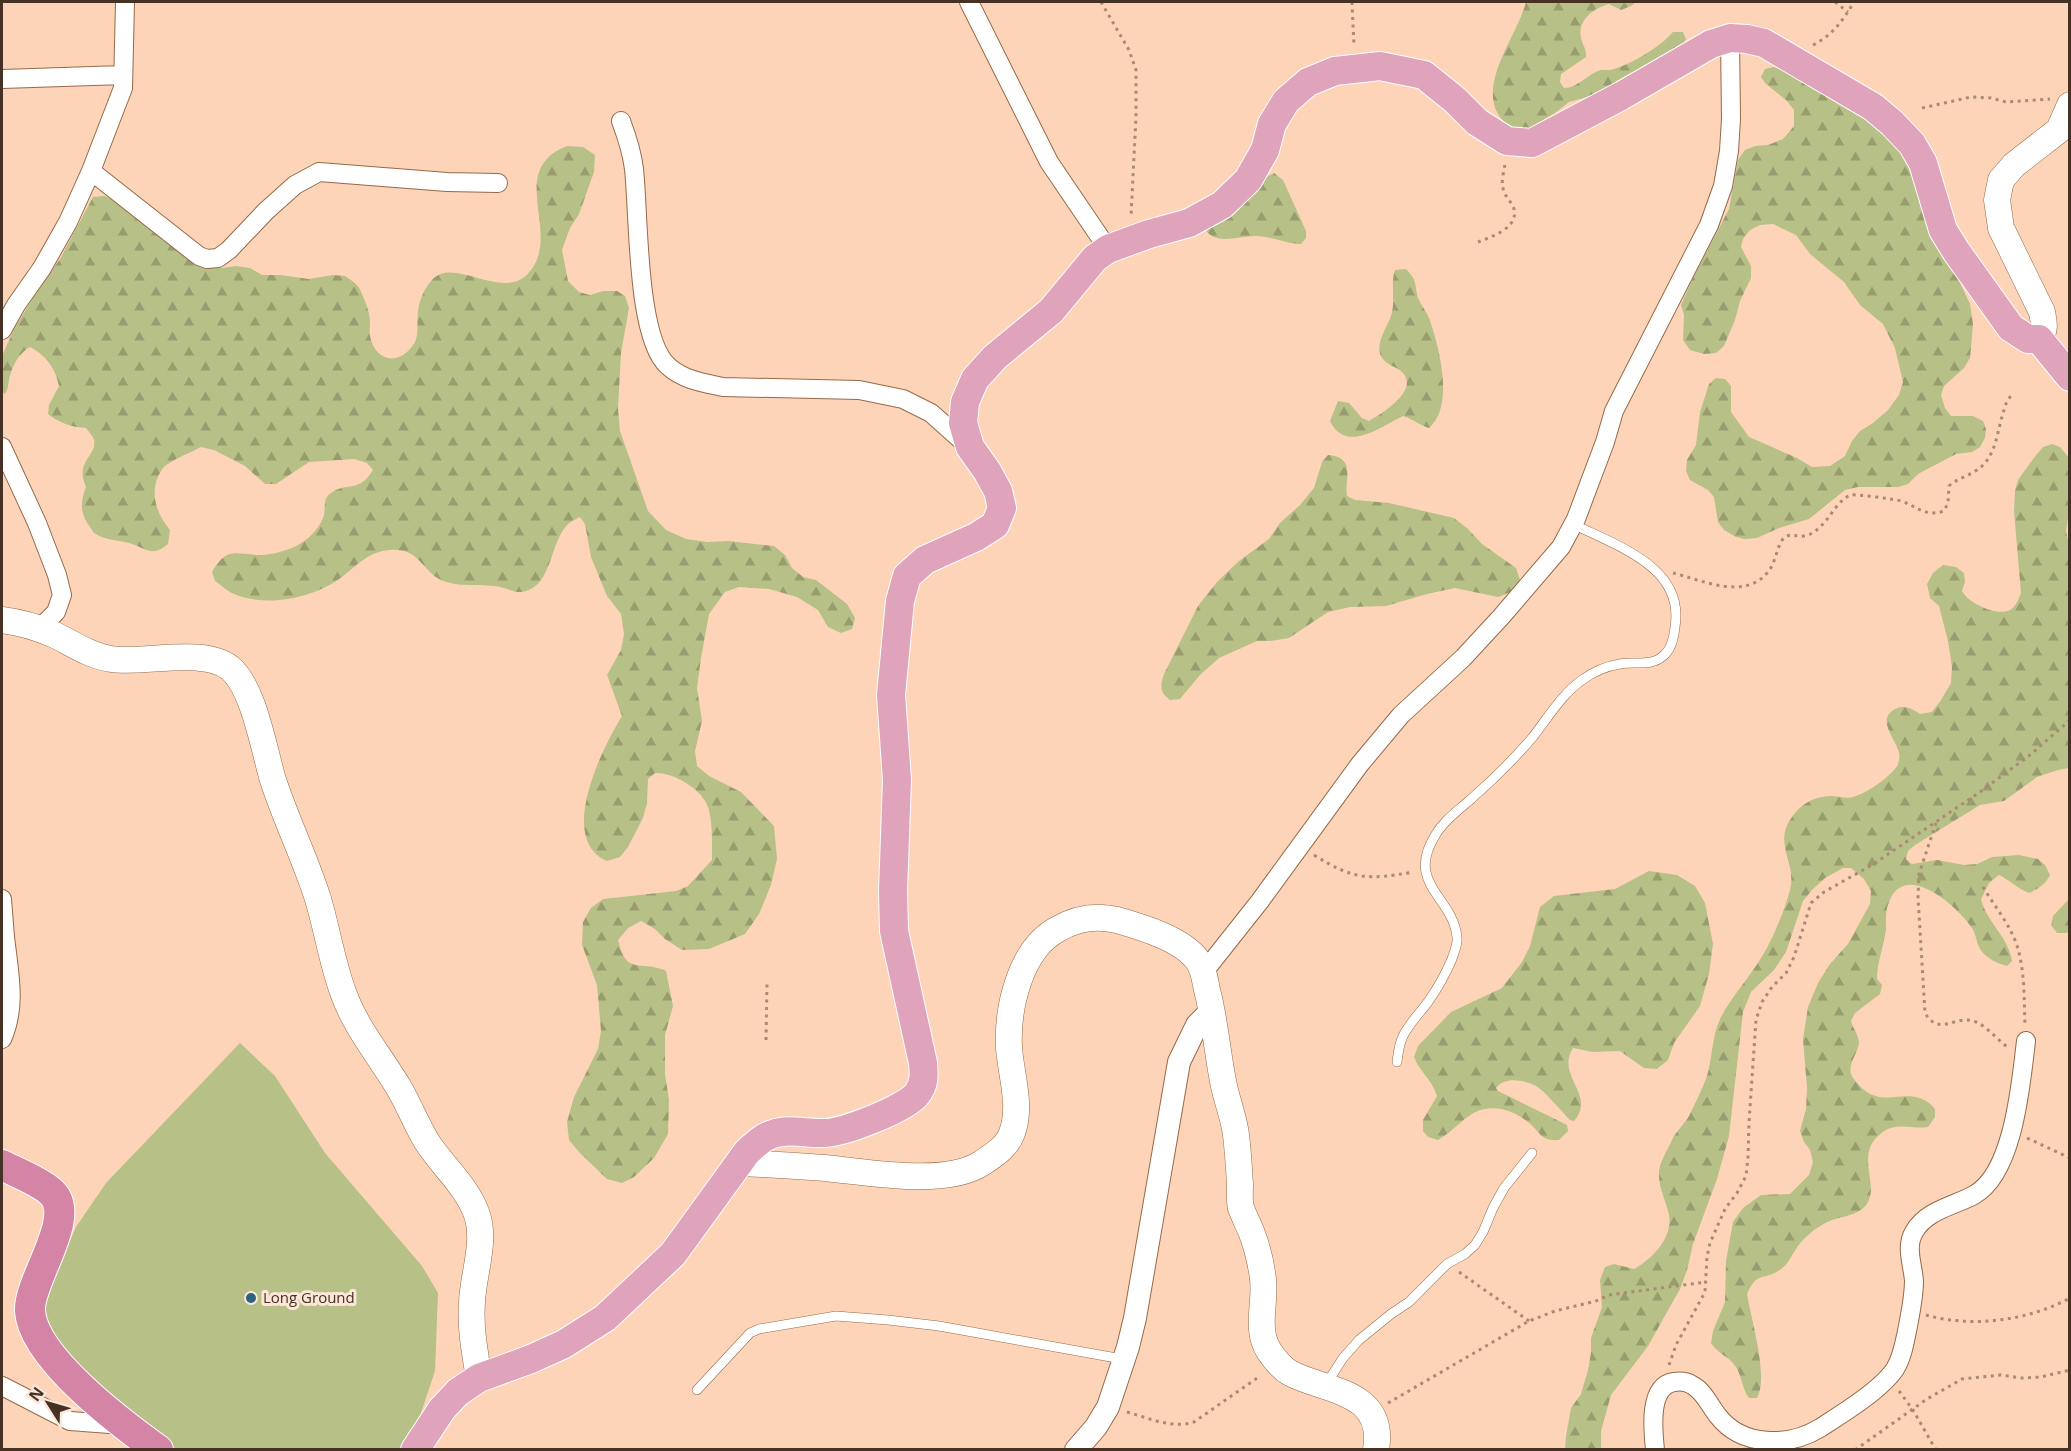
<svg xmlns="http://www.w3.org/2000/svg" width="2071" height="1451" font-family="'Open Sans',sans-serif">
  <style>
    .forest { fill: url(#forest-firs) }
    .pitch { fill: #b7c087 }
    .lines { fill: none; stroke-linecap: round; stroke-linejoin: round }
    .service-casing { stroke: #966949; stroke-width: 10 }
    .minor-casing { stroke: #966949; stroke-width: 20 }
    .tertiary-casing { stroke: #966949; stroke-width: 24 }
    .secondary-casing { stroke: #966949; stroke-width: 27 }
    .primary-casing { stroke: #fff; stroke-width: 30 }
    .trunk-casing { stroke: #fff; stroke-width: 32 }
    .path { stroke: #a98a75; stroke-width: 3; stroke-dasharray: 3 4.5; stroke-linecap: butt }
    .service { stroke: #fff; stroke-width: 9 }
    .minor { stroke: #fff; stroke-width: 18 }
    .tertiary { stroke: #fff; stroke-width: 22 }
    .secondary { stroke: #fff; stroke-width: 26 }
    .primary { stroke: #dfa3bb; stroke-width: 28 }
    .trunk { stroke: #d484a4; stroke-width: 30 }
    .poi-dot { fill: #2f627f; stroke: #fbe6d8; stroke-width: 2 }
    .labels { text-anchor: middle; stroke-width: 6; stroke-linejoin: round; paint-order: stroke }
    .poi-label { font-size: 15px; fill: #453224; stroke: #fbe6d8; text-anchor: start }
  </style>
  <defs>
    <pattern id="forest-firs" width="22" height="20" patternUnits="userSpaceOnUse" patternTransform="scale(1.5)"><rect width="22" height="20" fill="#b7c087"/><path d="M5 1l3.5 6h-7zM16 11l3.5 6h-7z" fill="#979d6e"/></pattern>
  </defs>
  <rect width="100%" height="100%" fill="#fdd4b8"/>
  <path class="forest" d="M1526,2H1636L1631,6L1621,10L1609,4C1594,8 1577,20 1581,38C1583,46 1586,47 1586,57L1561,74L1560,82L1564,88C1578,88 1587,74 1601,70C1604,70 1607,70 1610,70C1631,65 1660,47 1673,32H1683L1686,39L1680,49L1605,92L1569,102L1555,113L1526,130L1510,129C1506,124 1501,119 1498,114C1479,81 1518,34 1526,2Z
    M1774,67L1790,72L1870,120L1904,151L1922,200L1926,222L1952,266L1970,304L1973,324L1970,358L1964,368L1944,386L1941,395L1945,408L1951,416H1973L1983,421L1986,429L1985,438L1980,447L1972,452L1956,454L1918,474L1908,484L1898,487H1858L1845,490L1809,519L1779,528L1757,538L1745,539L1736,537L1724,530L1718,522L1714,497L1708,490L1690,480L1686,471L1687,460L1696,445L1700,412L1709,384L1716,378L1725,379L1731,386V412L1749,437L1797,458L1812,467L1830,466L1845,456L1852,441L1860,431L1873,423L1888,410L1899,395L1903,382L1895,348L1883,324L1860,305L1844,282L1810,254L1796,235L1773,224L1760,225L1750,230L1743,239L1741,247L1751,266V278L1740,301L1735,320L1724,346L1716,353L1704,354L1690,350L1683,340L1684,315L1681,305L1693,278L1729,209L1738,160L1745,150L1755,146L1768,145L1783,139L1794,126V110L1787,101L1765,83L1761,77L1765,69Z
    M567,146L583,147L595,155L594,172L579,214L570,228L562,250L568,281L579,292L590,295L603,291H617L625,296L629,308L621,353L618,409L620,431L648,511L666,530L686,539L707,542L728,541L774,546L785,555L792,568L803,577L816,580L847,604L855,618L852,629L841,633L828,627L818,610L797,597L769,589L739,587L725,592L709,614L701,658L697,688L702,721L695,751L697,766L709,776L741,792L774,826L777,859L771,885L759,914L745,934L709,949L682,950L665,939L655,929L641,921L628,928L618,940C627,977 639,959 666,971L673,1006L665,1035V1074L669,1100L668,1134L654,1158L634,1177L622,1183L607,1179L580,1153L569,1140L567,1122L574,1097L598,1049L601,1031L597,985L582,945L583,922L591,908L603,899L676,891L688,886L712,860C712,843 713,824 708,807C702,789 673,772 655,773L648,779L647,803L643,818L628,847L620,857L607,861C556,839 603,747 622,716L607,675L621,650L624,634L621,614L607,596L591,557L585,524L580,517C576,519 571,521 568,524C550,542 552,584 526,591C517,594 512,590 504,588C483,582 462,589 441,580C424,572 419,551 398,550C372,548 360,563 342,577C314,598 268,608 234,594C227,591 221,585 215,581L212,572C227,547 234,554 258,555C267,555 278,553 286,550C301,546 317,533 323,518C327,510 321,500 331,493C348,481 358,494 373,470L367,463L354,459L309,462L276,484H265L245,466L214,450L201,447C192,452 169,461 163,468C148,489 155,512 170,530L168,544C152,558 146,548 129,543C119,540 104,540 96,534C93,533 92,529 90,527C80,514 80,502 86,487C74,461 98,455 94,440C93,436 88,431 86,428C71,427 59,423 48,414L49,405L59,386C56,369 45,354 30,347C18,354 12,366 9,380C8,386 8,389 5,394L2,392V356L14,329L36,293L60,259L93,197L105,196L119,203L212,267L223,268L236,266L250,268L262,275H280L309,279L333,275L345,276C351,280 359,285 361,292C365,300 370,313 370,322C370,327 369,332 370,336C374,358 394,366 409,350C421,339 416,327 418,312C419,300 425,287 433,279C456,256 506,305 531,270C561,231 506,170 567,146Z
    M1274,173L1283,180L1306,231V238L1301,244C1289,245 1269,235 1254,236C1238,236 1215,246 1205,229L1264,178Z
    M1406,269C1418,282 1414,282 1418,298C1421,305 1426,311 1429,318C1439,346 1455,406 1429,428C1419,425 1413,419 1403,416C1380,427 1346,454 1330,421L1338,401L1349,403L1362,418L1369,421C1381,414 1419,391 1403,373C1397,366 1386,366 1381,356C1375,343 1387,328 1391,316C1396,301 1390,285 1395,270Z
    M2052,444L2060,447L2069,458L2070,506L2066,531L2070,550L2069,768L2058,770L2037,777L2004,801L1980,805L1915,845L1908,851L1906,859L1912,864L1937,860L1964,865L1977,864L1992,857L2019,855L2038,859L2045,865L2050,875C2045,885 2039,888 2029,893C2017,888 2011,881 1999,875L1989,883L1981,899C1986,921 2009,938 2012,961L2007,966C1997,963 1990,960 1983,953C1976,945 1977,936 1972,928C1958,907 1905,859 1889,902C1885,911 1886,919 1886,929C1884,946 1877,962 1877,979L1882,985L1880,994L1855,1013L1851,1021C1853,1029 1859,1035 1859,1043C1858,1053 1848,1063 1851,1074C1853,1079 1859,1085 1863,1089C1887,1110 1912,1082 1935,1109V1117L1928,1127C1915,1129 1903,1124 1891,1128C1886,1129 1880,1134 1876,1138C1855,1161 1885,1192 1861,1210C1849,1218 1833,1217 1822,1225C1813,1230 1804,1238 1798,1246C1792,1254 1788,1266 1778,1271C1762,1281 1757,1271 1747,1294C1751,1319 1769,1377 1757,1398H1749C1742,1389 1742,1377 1736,1367C1729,1356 1719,1355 1711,1343L1713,1331L1725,1302L1726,1261L1733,1222L1743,1208L1761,1195L1790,1194L1809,1175L1813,1162L1810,1150L1804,1142L1800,1131L1806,1109L1807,1088L1803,1039L1808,1007L1818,983L1830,964L1848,944L1870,904L1871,891L1864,879L1851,868H1843L1825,878L1812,890L1803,901L1786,952L1774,970L1751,992L1743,1012L1729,1136L1717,1179L1693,1244L1687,1270L1680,1289L1648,1346L1611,1395L1601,1431V1449H1565L1566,1436L1571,1408L1581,1394L1588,1370L1591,1353V1338L1602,1307L1600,1280L1605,1267L1614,1264L1634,1269C1652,1259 1673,1238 1669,1215C1666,1200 1658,1188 1659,1171C1660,1162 1667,1151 1671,1142C1675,1132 1684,1125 1689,1116C1695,1104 1701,1091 1706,1079C1713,1059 1711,1037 1721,1017C1733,994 1752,975 1764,953C1774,936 1785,909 1790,890C1797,865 1774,844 1790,820C1799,805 1813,796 1831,796C1838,796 1846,799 1853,797C1865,794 1887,779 1894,770C1899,765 1900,759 1899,753C1897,740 1875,720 1895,709C1904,704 1913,709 1920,714L1932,712L1941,700L1951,683L1952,667L1948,641L1939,606L1930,598L1927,584L1933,573L1943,565L1956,567L1964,573L1965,582L1962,591C1968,603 1997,617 2010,610C2016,607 2019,598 2021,593L2014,511L2015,490L2018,480L2033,459L2043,447Z
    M1328,455C1357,457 1344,480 1347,496L1355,500L1389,503L1454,518L1468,529L1482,544L1516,568L1520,580L1513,591L1498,597L1455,588L1427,594L1386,606L1350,607L1328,612L1289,638L1271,641H1257L1219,658L1200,675L1180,699L1170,700C1160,692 1160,687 1164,674L1198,606L1217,582L1239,561L1269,539L1280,523L1300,505L1314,488L1322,462Z
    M1649,871L1677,875L1695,886L1705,903L1713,944L1709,974L1700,1006L1674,1043L1668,1060L1657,1069L1644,1068L1620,1051L1593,1052L1573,1048C1555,1077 1597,1094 1574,1121L1570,1120C1561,1111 1546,1092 1536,1086C1524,1080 1505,1076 1496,1088L1498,1091L1567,1125L1568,1131L1559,1140C1539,1141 1541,1132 1528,1122C1514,1111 1498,1105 1480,1110C1465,1115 1453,1132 1438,1140L1428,1137L1423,1131V1120L1437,1096C1431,1078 1420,1072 1414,1057L1418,1046L1451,1012L1502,988L1522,962L1530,946L1540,907L1554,896L1615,889Z
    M2069,899V930L2067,933H2057L2051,925L2053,916Z"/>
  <path class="pitch" d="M240,1043L275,1076L325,1153L422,1266L438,1293L435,1371L420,1416L400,1449H175L139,1423L54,1345L44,1310L56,1273L76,1227L106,1183Z"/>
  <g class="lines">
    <defs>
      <path id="service" d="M1397,1062C1398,1053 1399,1044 1403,1036C1410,1022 1422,1011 1430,999C1439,986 1446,973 1452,959C1454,952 1458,945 1457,937C1453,896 1404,884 1436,834C1444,820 1459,810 1471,799C1493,780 1513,760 1532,738C1547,719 1562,694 1582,680C1593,672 1607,666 1620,664C1634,661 1651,667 1663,656C1671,650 1674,637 1675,627C1685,567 1617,546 1573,524
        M1327,1383L1343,1358L1359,1340L1391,1314L1409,1302L1447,1264L1465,1254L1475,1245L1483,1232L1493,1208L1504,1188L1532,1153
        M697,1390L750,1333L759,1329L836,1316L888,1320L939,1326L1122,1359"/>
      <path id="minor" d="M969,2L1049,162L1108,249
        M2,79L123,75
        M621,121C627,137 632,152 634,169C639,213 636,338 668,366C683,380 704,383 723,387L859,390L903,399L931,413L968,446
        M91,171L199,256L207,259L218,258L229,250L266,211L295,185L319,172L447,182L498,183
        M2,330L16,305L42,268L68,222L91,171L123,88L125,2
        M2,447L37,523L57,575L62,595L56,612L38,630
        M2,899C3,911 4,924 5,937C9,972 17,1006 2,1039
        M1203,973L1260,901L1360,764L1401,715L1463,658L1501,617L1561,547L1576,519L1605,442L1614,411L1709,225L1723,186L1729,151L1731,119L1730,38
        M2,1386L70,1421L123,1425
        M1655,1450C1653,1430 1648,1386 1674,1382C1681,1381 1686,1381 1692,1385C1704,1391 1710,1406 1718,1416C1742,1447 1789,1447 1820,1428C1842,1414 1881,1390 1895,1369C1903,1356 1905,1340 1908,1326C1911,1310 1914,1296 1914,1281C1913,1265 1905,1247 1914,1232C1926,1210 1954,1206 1974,1195C2014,1173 2021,1082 2026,1041"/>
      <path id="tertiary" d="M1076,1450L1096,1427L1108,1407L1128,1347L1135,1318L1179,1062L1197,1025L1212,1010"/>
      <path id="secondary" d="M2039,339C2046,330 2044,323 2042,312L2001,228L1997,200L2001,180L2014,165L2059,130L2070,105
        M2,620C19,622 39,628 55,635C73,644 91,656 111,659C144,664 203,647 230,668C254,688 264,750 273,780C286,820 305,858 318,899C327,929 332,962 343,992C355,1027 380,1056 399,1088C409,1105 416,1124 427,1142C442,1165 466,1186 476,1212C487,1240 473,1274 472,1302C470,1328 475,1353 479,1378
        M739,1163C768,1164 796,1166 825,1168C867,1172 946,1187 982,1163C994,1155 1007,1147 1012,1133C1022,1106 1011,1075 1009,1048C1007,1008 1020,949 1058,929C1077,918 1096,915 1117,920C1141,927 1183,939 1198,961C1204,969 1205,981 1207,990C1215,1020 1217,1051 1223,1081C1226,1099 1234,1117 1236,1135C1238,1151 1239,1168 1240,1184C1240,1192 1239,1201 1241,1208C1244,1216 1248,1224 1251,1231C1257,1246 1261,1263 1263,1279C1266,1303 1255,1329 1269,1351C1275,1360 1281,1368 1290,1373C1326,1392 1386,1390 1376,1450"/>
      <path id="primary" d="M415,1450L442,1409L458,1392L479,1378L531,1359L564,1344L605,1318L673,1254L747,1152C755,1145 762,1137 773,1134C789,1128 807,1134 824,1133C843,1133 905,1109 917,1094C925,1084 924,1074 923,1063L894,931L893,891L897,780L891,695L900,601L907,576L925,560L976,537L995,525L1002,508L998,491L987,471L970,447L963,423L965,402L975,379L995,357L1051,311L1095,258L1108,249L1149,234L1189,223L1222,205L1248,180L1265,150L1272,124L1286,101L1308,82L1335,71L1380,66L1424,75L1455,100L1477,122L1507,141L1532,143L1621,96L1711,44L1730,38L1747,39L1764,43L1873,107L1892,123L1912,144L1923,163L1943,230L1956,251L2011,328L2028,339H2039L2070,377"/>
      <path id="trunk" d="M2,1165C17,1173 37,1180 50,1191C80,1215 28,1280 30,1311C33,1358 122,1424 158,1450"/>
    </defs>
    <use href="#service" class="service-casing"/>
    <use href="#minor" class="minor-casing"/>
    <use href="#tertiary" class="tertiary-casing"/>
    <use href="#secondary" class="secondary-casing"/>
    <use href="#primary" class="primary-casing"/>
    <use href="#trunk" class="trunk-casing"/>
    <path class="path" d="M1101,2L1129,50L1136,70V117L1131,216
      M1352,2L1354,46
      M1835,2L1848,12
      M1813,45C1833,35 1843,20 1854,2
      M1922,108L1971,97L1991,98L2006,102L2050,99
      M1478,242C1491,237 1519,228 1514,209C1512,202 1504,196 1503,188C1501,181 1504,171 1505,164
      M1673,573C1702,580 1744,601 1768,572C1776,562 1777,546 1783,539C1790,532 1796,537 1804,536C1812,535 1818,529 1823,524C1831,516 1840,497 1852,495C1858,494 1890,499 1897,500C1915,504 1924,518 1944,511L1948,503L1949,486C1960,476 1975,475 1985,463C1997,449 1998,427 2004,410C2005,404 2009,398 2013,393
      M1936,823L1919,874L1918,897L1925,1013C1940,1038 1956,1013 1976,1022C1988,1027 1998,1041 2009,1048
      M1314,855C1354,880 1368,880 1413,872
      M1983,887C1995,907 2012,927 2018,949C2025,974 2024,1001 2025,1025
      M766,1040L767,982
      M2027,1138L2070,1158
      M1459,1272L1529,1321
      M1926,1315C1971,1328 2028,1321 2070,1298
      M1669,1365L1676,1345L1705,1292L1707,1257L1710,1243L1725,1209L1737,1193L1746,1176L1748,1157L1749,1122L1756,1020L1762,1002L1772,987L1786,973L1794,957L1811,903L1824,892L1872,865L1980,792L2030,755L2070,720
      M1899,1391L1913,1410L1936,1450
      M1388,1403L1529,1321L1555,1311L1596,1301L1609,1295L1706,1282
      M1127,1412C1149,1418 1172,1429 1194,1422L1260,1376
      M1855,1450L1927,1399L1962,1379L2001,1375L2022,1378L2041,1377L2070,1370"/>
    <use href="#service" class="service"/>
    <use href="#minor" class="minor"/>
    <use href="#tertiary" class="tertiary"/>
    <use href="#secondary" class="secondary"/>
    <use href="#primary" class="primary"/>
    <use href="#trunk" class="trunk"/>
  </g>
  <circle class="poi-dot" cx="251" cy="1298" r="6"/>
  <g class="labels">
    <g class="poi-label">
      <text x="263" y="1303">Long Ground</text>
    </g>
  </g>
  <rect width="2071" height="1451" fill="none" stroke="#453224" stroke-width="6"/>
  <g transform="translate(48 1403) rotate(307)" stroke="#fbe6d8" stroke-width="4.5" paint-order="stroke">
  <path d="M0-4.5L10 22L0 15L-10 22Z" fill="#453224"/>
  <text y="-9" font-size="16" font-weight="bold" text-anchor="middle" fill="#453224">N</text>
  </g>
</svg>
